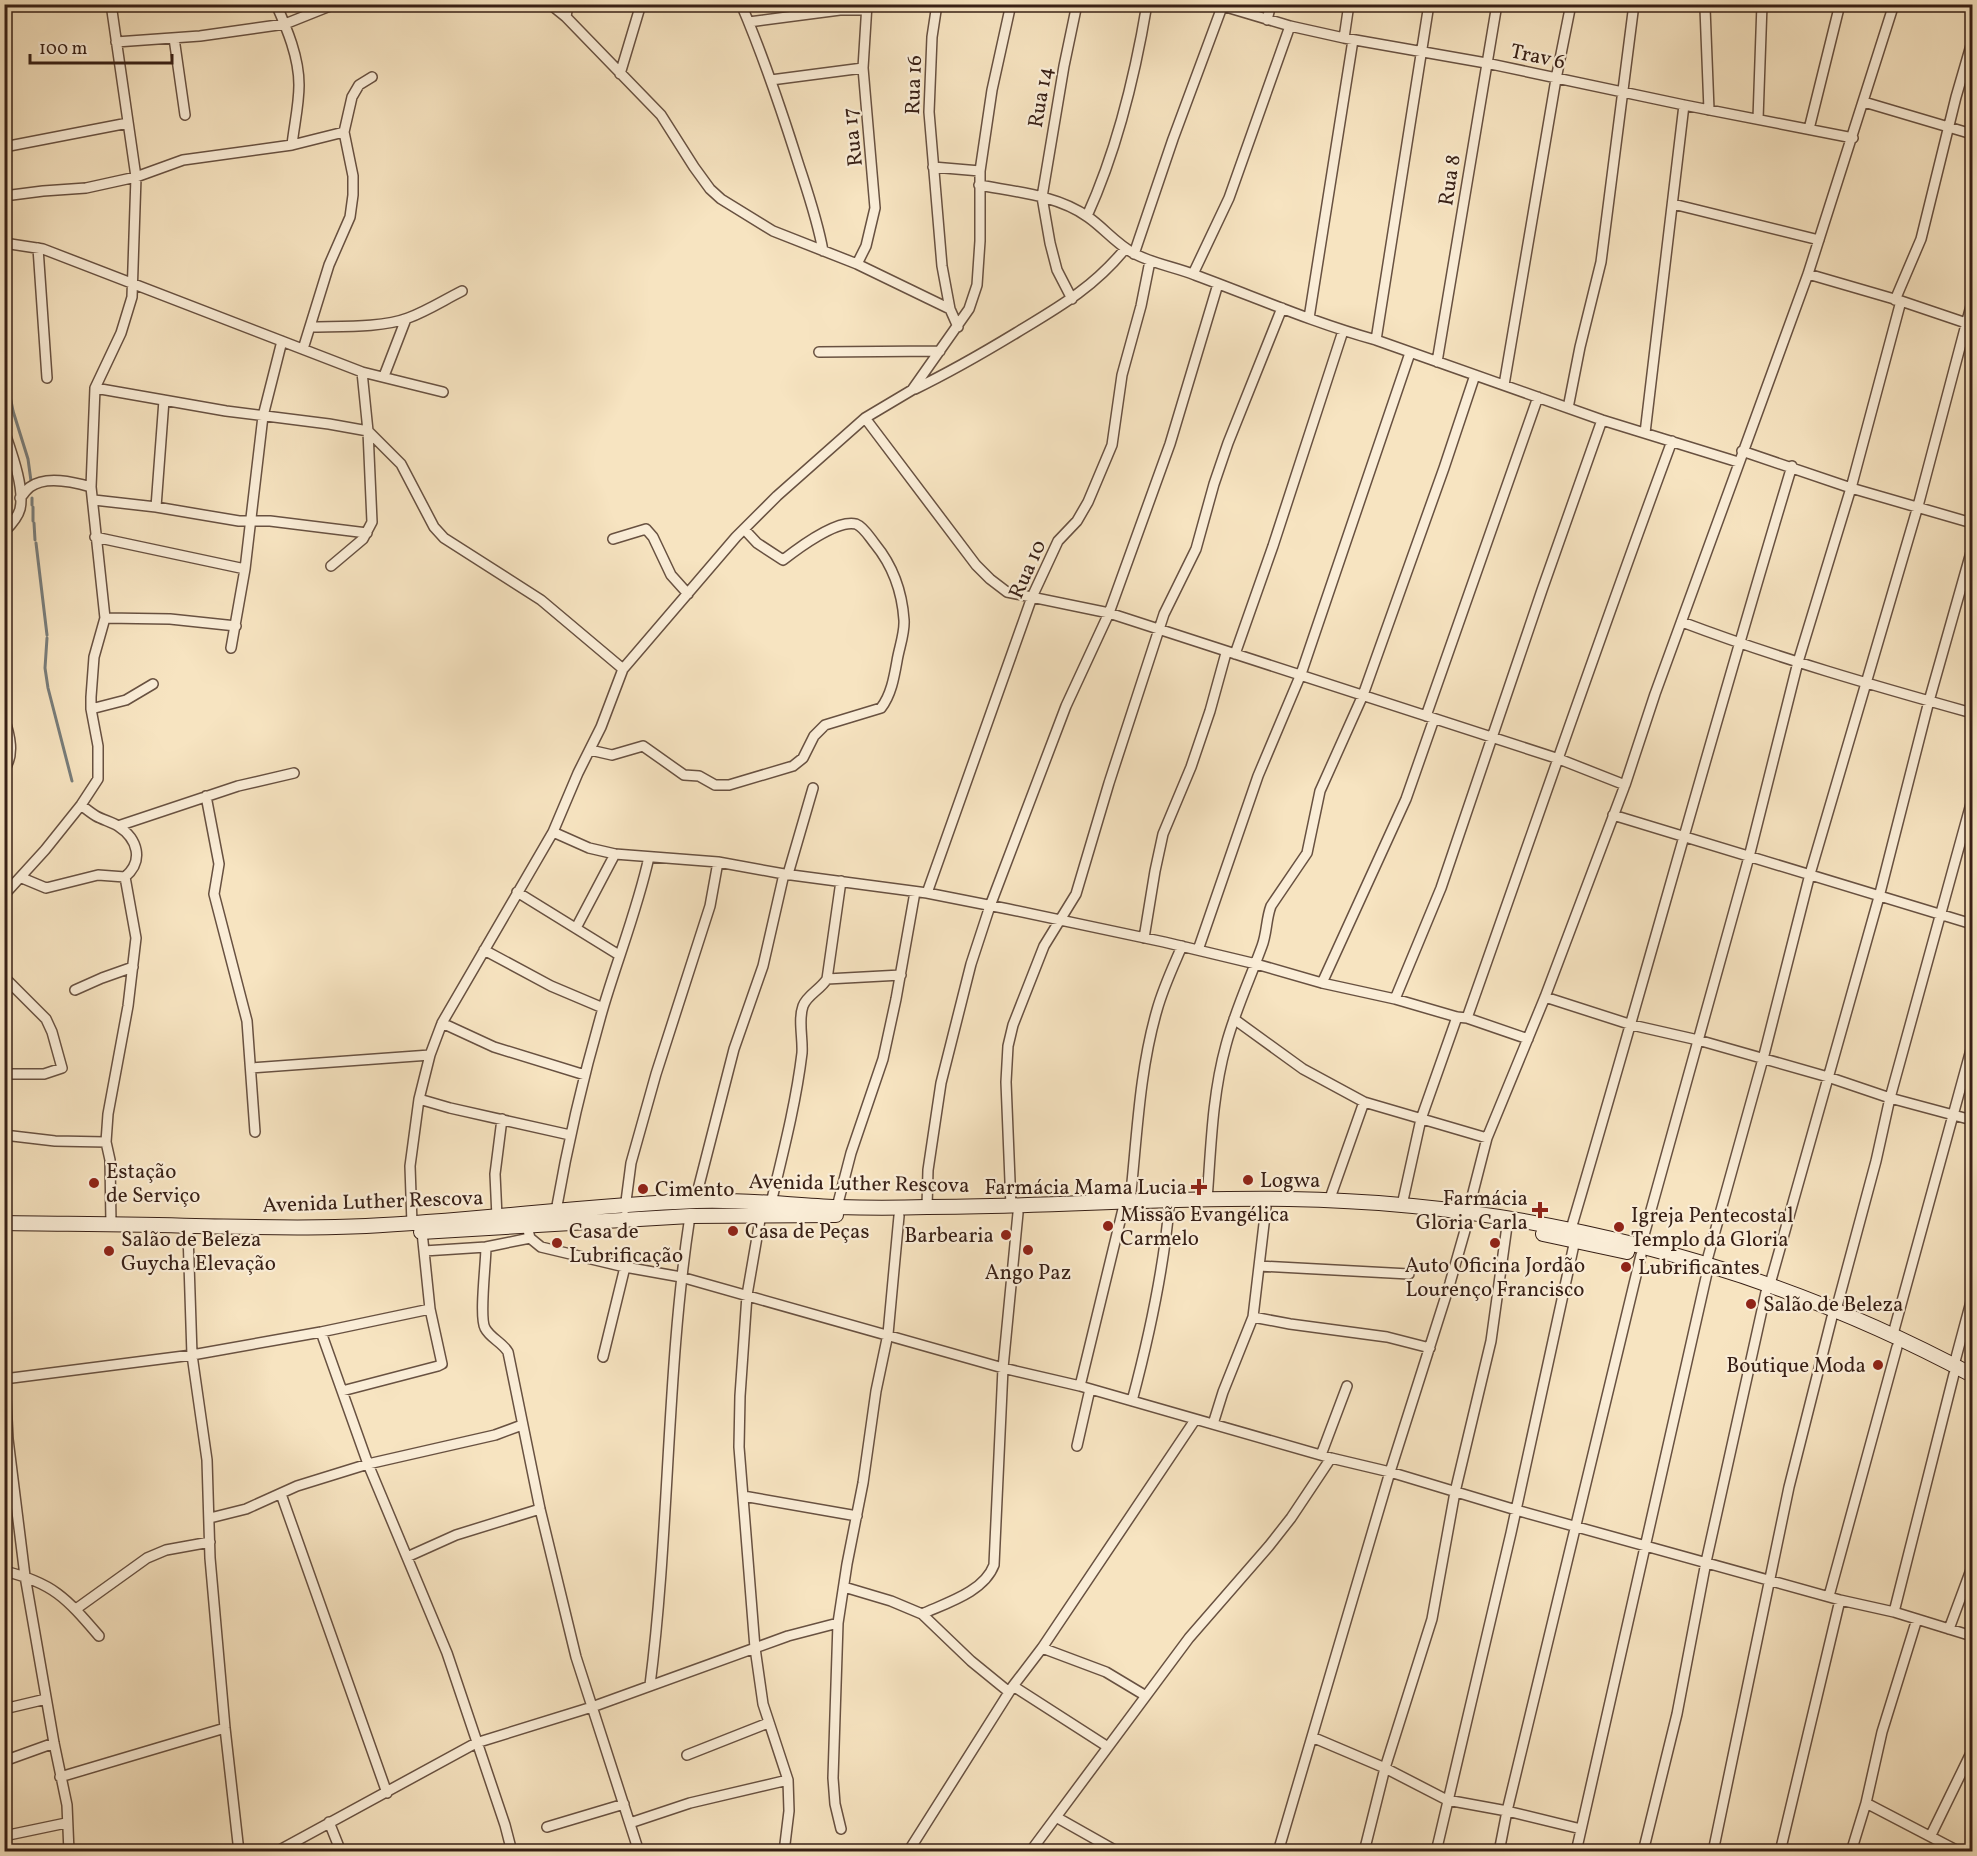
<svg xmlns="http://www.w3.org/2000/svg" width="1977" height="1856" font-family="Vollkorn,serif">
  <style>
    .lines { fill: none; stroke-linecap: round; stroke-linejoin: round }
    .stream { stroke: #787d7b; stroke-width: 3 }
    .street-casing { stroke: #685141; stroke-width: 12 }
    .secondary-casing { stroke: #382016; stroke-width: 16 }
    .street { stroke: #faedd7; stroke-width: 9 }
    .secondary { stroke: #faedd7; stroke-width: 14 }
    .poi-dot { fill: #8f2418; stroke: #faedd7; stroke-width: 2 }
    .labels { text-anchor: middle; stroke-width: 4.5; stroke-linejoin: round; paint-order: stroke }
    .street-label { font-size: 21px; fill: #382016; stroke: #faedd7 }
    .poi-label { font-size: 21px; fill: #382016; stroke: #faedd7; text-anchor: start }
  </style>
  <rect width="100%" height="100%" fill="#f7e4c1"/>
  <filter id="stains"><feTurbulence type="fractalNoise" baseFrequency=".00333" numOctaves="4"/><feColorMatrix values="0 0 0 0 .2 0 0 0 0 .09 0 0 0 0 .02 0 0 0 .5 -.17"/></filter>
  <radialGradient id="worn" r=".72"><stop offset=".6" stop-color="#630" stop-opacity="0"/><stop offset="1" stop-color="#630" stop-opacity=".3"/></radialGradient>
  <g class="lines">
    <path class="stream" d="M4,365L13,411L28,459L31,481
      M32,498V505
      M33,507V521
      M34,523L35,540
      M36,543L47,635
      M47,638L45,668L48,688L72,781"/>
    <defs>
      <path id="street" d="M276,4C287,29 299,57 299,85C299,105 294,126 292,145
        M550,4L566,17L661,115L694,167L710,189L721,199L773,231L857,264L950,309
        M741,4C762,53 779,103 795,153C805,185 817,217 823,251
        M937,4L932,37L929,112L942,266L950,309L958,327
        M1216,4L1290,26L1344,38L1486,63L1684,105L1853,138
        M1705,8L1709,110
        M566,17L568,4
        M1267,20L1271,4
        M749,22L840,10H866
        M174,38L185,115
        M1344,38L1349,4
        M116,42L200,36L285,24L335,4
        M620,74L641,4
        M771,80L863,68
        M1864,102L1972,134
        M1758,119L1762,4
        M1809,129L1840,4
        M4,147L128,123
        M933,167L980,171
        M979,185C1016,192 1057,195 1088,217C1104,228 1117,245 1135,254C1154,264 1175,267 1195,275C1255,297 1314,323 1376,340L1602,420L1738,462
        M4,196L43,191L86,188L136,177L183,160L292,145L344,132
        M1673,204L1819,240
        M1087,216C1117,150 1135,76 1147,4
        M4,243L43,249L362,372L443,392
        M38,248L47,378
        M1134,254L1173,139L1222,7
        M857,264L866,246L875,208L863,68L867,4
        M1193,274L1229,198L1290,26
        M1808,274L1901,301L1972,325
        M1072,299L1057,270L1050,243L1042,197L1064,66L1077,4
        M1895,300L1921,239L1956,97L1972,42
        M1309,318L1353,40
        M310,327C338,326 382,328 408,318C427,311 444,300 462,291
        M1376,340L1429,4
        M303,349L329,265L350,217L353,195V176L344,132L352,97L359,85L372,77
        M819,352L940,351
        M1437,362L1497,4
        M362,372L368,431L401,464L434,527L444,538L541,600L623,669
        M384,376L406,319
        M1504,385L1556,79L1571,4
        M95,388L226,411L329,424L368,431L372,522L363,539L331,566
        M915,389C950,372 983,353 1016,333C1059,307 1093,288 1125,249
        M1568,408L1580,347L1601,262L1634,4
        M865,418L976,565L990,579L1007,592L1109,613L1559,759L1625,785
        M4,430C11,451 25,488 20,509C18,517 10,526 4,532
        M1645,433L1684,105
        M1742,451L1851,488L1972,523
        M20,498C23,495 26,490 30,487C46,475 74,482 91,487
        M94,500L156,507L239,521H270L367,533
        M156,507L164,400
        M95,537L245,569
        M613,539L646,529L653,537L671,575L688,594
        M105,618L170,619L236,626
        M1682,622C1777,658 1875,686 1972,713
        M231,648L245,569L263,416L282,341
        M1235,654L1273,546L1343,331
        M91,709L126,700L153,684
        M1426,716L1538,397
        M4,718C10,735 15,755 4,770
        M590,750L612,755L643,746L684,775L699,776L715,785H729L793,766L803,758L814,736L825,725L881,708C891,695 894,678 897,661C899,648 905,633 904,620C902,591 893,566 875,544C870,538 864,527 856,524C837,519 797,549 783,560L757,543L744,529
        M206,796L219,864L214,894L247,1021L255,1132
        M81,805C86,809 91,813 96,816C103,820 112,822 118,826C138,839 144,861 125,877L136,938L128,1006L108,1114L106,1142L110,1160L111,1224
        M1613,815L1972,924
        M118,826L238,786L294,773
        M553,832L589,848L615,854L718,862L784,874L927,893L1008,909L1164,942L1256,964L1322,983L1395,999L1457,1017L1467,1018L1528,1039
        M788,874L813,788
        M22,878L46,888L98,875L125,877
        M517,892L619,955
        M927,893L1032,597L1058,541L1077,521L1088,502L1112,445L1122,375L1141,306L1150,261
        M4,895L45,850L81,805L98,779V746L91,709V697L94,657L105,618L91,487L95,388L121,333L132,297L136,177L111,4
        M576,928L615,854
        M1144,938L1155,871L1163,834L1191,767L1210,711L1226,653
        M484,950L551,986L603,1008
        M1198,950L1258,776L1301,674L1410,353
        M4,977L46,1019L52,1032L62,1068L44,1074H4
        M827,979L901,975
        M1322,983L1406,799L1434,719
        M75,990L102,978L133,967
        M1545,997L1632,1025L1698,1040L1828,1077L1890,1098L1972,1120
        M1395,999L1441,888L1542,590L1602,420
        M1467,1018C1535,826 1601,632 1672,441
        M1234,1019L1303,1069L1364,1102L1487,1138
        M442,1023L494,1047L585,1075
        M252,1068L430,1055
        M419,1099L450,1108L570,1135
        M4,1135L55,1141L106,1142
        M1207,1200C1211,1148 1212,1096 1226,1045C1235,1011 1250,979 1262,946C1267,933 1266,919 1271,906L1307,853L1320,791L1363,695L1444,468L1475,375
        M695,1201L734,1049L763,966L784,874
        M1329,1201L1364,1102
        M1130,1202C1137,1138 1139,1072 1157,1010C1163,988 1173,967 1182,946
        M771,1203C783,1153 796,1103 802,1053C803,1038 798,1020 803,1006C807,995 820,990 827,979L841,881
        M1402,1205L1421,1119L1457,1017
        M1011,1206L1006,1082L1008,1046L1013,1025L1044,946L1076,894L1109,783L1164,614L1196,549L1214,484L1228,443L1282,308
        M837,1207L851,1153L883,1059L896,999L915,892
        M927,1207L928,1170L941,1083L971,964L990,906L1066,706L1109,613L1170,444L1218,284
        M625,1209L631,1163L656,1074L710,906L718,862
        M556,1211C568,1142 584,1073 604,1005C619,955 638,907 649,857
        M1468,1212L1487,1138L1545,997L1625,785L1655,694L1808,274L1894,4
        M761,1214L747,1295L740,1396L739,1447L755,1648L763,1704L788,1780L789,1811L784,1852
        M497,1217L495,1174L502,1119
        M412,1224L410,1166L419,1099L430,1055L442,1023L553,832L578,773L601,727L623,669L736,537L777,496L865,418L912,390L969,309L977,285L980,241V171L992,90L1011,4
        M527,1226L530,1238L541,1247L625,1267L681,1277L1003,1368L1080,1386L1331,1458L1390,1472L1516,1510L1840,1600L1894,1612L1972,1636
        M1571,1229C1646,976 1715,720 1792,466
        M188,1233L192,1355L207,1460L210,1558L225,1728L239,1852
        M1641,1246L1749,857L1798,662L1851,488L1901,301
        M486,1247L530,1238
        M424,1251L486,1247C486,1263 479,1317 485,1328C490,1338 502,1342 508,1352L540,1509L576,1657L639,1852
        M1706,1264L1763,1059L1810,874L1918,506L1972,302
        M1259,1266L1409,1274
        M1770,1284L1879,897L1929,701L1972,549
        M1836,1310L1876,1161L1890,1098L1972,800
        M1253,1317L1290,1324L1387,1337L1430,1348
        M321,1332L368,1464L447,1653L505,1825L512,1852
        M1893,1334L1972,1046
        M603,1357L625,1267
        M4,1360L8,1439L25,1576L54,1743L67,1805L69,1852
        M1954,1365L1972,1298
        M4,1379L192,1355L321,1332L430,1309
        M1080,1386L1123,1209
        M342,1391L438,1366L442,1364L430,1309L422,1232
        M1132,1401C1149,1337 1163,1274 1169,1208
        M1213,1424L1223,1392L1253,1317L1266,1207
        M1077,1446L1090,1389
        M1321,1455L1347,1386
        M281,1494L387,1793
        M743,1496L857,1516
        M210,1518L246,1509L297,1486L368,1464L495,1435L522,1425
        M407,1557L456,1535L540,1509
        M4,1571C54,1583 67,1599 99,1636
        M844,1587L891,1601L922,1614L971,1661L1009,1692
        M1829,1596L1897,1347
        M76,1609L147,1558L166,1550L210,1542
        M1894,1612L1954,1374
        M922,1614C946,1603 984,1592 994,1565L1003,1368L1018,1213
        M1949,1629L1972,1567
        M1042,1648L1106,1672L1146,1696
        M650,1685C670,1529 666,1371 690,1216
        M1013,1686L1108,1747
        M4,1709L46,1699
        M1312,1737L1385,1768L1447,1800L1507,1811L1581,1829
        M687,1755L768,1723
        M4,1761L54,1743
        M60,1777L225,1728
        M1866,1803L1960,1852
        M1056,1817L1118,1852
        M329,1822L341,1852
        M630,1823L690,1803L788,1780
        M547,1827L624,1804
        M841,1829L835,1804L833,1778L838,1623L847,1564L863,1483L876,1391L888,1334L899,1216
        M1931,1835L1972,1751
        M4,1836L66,1823
        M276,1852L476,1743L592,1707L788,1636L838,1623
        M908,1852L1013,1686L1042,1648L1195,1420
        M1030,1852L1189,1638L1269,1546L1291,1518L1331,1458
        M1278,1852L1390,1472L1450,1283L1468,1220
        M1364,1852L1385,1768L1432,1619L1455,1492L1491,1341L1507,1226
        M1436,1852L1511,1533L1575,1240
        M1499,1852L1507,1811L1641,1255
        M1576,1852L1707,1273
        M1643,1852L1677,1714L1706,1562L1766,1292
        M1713,1852L1789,1487L1832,1317
        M1780,1852L1840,1600
        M1851,1852L1866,1803L1882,1732L1917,1619"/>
      <path id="secondary" d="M4,1223C68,1224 132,1224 195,1226C252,1227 309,1229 366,1226C476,1221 586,1205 696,1201C743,1199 790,1205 837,1207C867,1208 897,1208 927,1207C1048,1207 1168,1197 1289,1199C1527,1203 1762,1262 1972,1375
        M421,1232L690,1216L836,1215
        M1543,1234L1627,1252"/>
    </defs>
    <use href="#street" class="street-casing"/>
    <use href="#secondary" class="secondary-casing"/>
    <use href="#street" class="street"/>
    <use href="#secondary" class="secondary"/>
  </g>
  <g class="poi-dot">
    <circle cx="1248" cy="1180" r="6"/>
    <circle cx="94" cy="1183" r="6"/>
    <path d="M1196 1178h6v6h6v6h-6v6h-6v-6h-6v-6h6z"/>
    <circle cx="643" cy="1189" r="6"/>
    <path d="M1537 1201h6v6h6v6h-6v6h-6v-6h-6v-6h6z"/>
    <circle cx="1108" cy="1226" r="6"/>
    <circle cx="1619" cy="1227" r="6"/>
    <circle cx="733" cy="1231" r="6"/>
    <circle cx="1006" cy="1235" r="6"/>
    <circle cx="557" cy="1243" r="6"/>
    <circle cx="1495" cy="1243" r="6"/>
    <circle cx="1028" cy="1250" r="6"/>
    <circle cx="109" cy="1251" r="6"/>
    <circle cx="1626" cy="1267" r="6"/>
    <circle cx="1751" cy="1304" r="6"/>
    <circle cx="1878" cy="1365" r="6"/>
  </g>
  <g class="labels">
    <g class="street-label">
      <text transform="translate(1538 56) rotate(12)" y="7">Trav 6</text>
      <text transform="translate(913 85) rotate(-88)" y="7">Rua 16</text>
      <text transform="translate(1040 97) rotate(-80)" y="7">Rua 14</text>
      <text transform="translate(852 137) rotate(-96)" y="7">Rua 17</text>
      <text transform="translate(1449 180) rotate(-81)" y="7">Rua 8</text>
      <text transform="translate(1027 569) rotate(-66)" y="7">Rua 10</text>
      <text transform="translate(859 1183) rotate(1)" y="7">Avenida Luther Rescova</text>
      <text transform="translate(373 1201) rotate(-2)" y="7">Avenida Luther Rescova</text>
    </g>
    <g class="poi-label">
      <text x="106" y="1178">Estação<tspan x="106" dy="24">de Serviço</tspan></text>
      <text x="1260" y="1187">Logwa</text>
      <text x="1187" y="1194" text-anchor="end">Farmácia Mama Lucia</text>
      <text x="655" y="1196">Cimento</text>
      <text x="1528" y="1205" text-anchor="end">Farmácia<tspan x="1528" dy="24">Gloria Carla</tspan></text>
      <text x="1120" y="1221">Missão Evangélica<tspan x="1120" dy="24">Carmelo</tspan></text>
      <text x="1631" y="1222">Igreja Pentecostal<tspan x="1631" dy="24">Templo da Gloria</tspan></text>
      <text x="569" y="1238">Casa de<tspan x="569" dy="24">Lubrificação</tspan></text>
      <text x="745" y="1238">Casa de Peças</text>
      <text x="994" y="1242" text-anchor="end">Barbearia</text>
      <text x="121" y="1246">Salão de Beleza<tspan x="121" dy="24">Guycha Elevação</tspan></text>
      <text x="1495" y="1272" text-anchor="middle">Auto Oficina Jordão<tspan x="1495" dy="24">Lourenço Francisco</tspan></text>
      <text x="1638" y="1274">Lubrificantes</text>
      <text x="1028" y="1279" text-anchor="middle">Ango Paz</text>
      <text x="1763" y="1311">Salão de Beleza</text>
      <text x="1866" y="1372" text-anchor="end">Boutique Moda</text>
    </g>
  </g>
  <rect width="1977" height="1856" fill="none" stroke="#f7e4c1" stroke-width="24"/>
  <rect x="6" y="6" width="1965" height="1844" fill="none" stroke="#382016" stroke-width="3"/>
  <rect x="12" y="12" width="1953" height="1832" fill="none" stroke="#382016" stroke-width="1.5"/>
  <path d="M30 54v9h142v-9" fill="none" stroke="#382016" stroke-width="3"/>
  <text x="39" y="54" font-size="18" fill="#382016" stroke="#faedd7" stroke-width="4.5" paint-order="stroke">100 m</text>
  <rect width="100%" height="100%" filter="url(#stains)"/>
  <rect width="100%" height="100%" fill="url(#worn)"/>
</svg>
